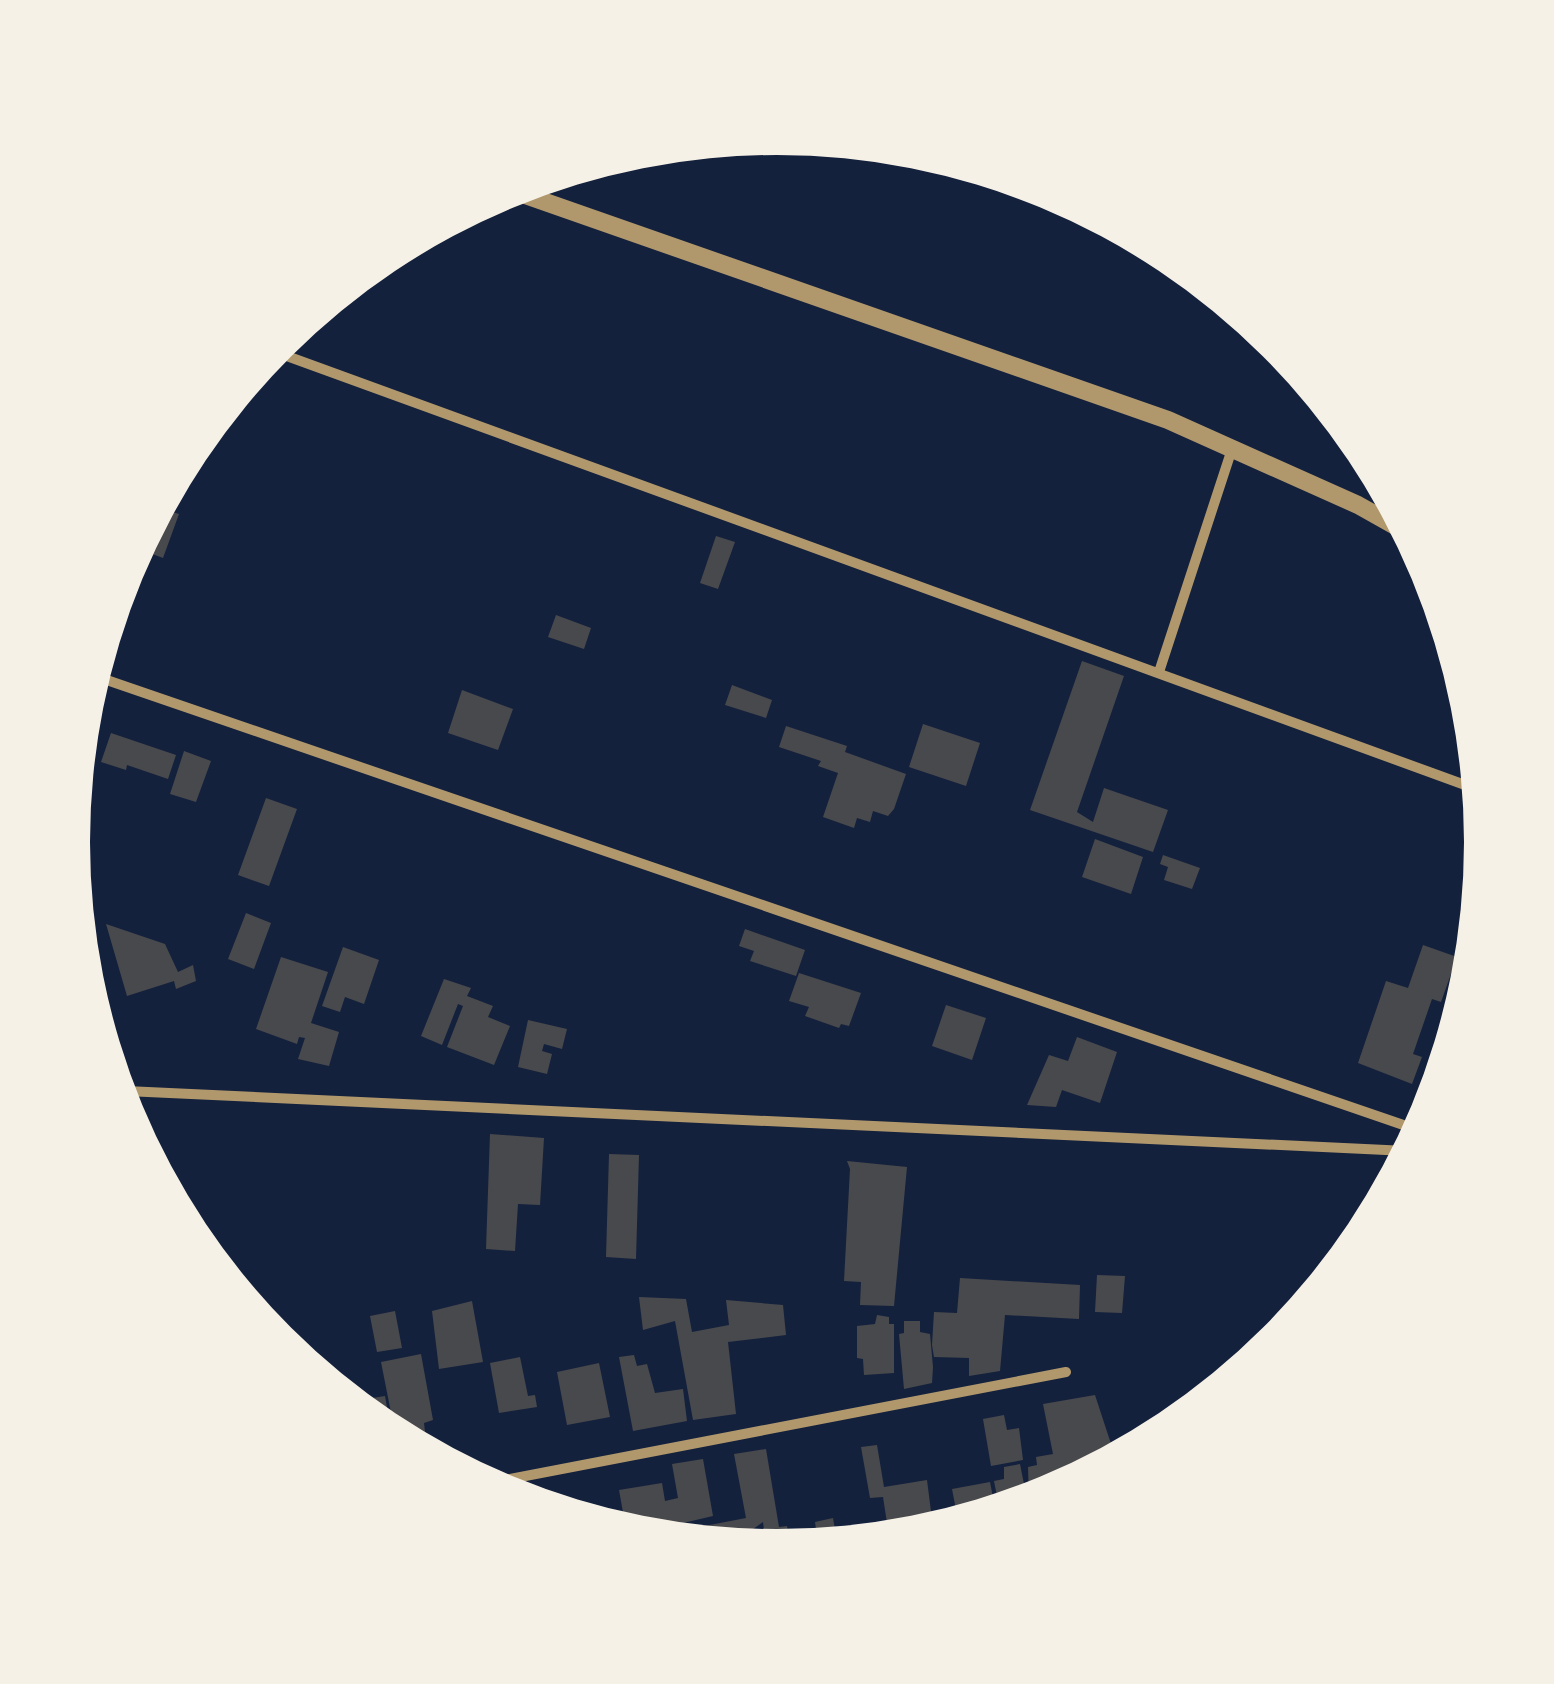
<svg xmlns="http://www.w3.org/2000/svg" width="1554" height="1684" font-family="Manrope,sans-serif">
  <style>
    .building { fill: #48494c }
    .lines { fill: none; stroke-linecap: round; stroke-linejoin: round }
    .minor { stroke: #b1986c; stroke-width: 10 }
    .tertiary { stroke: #b1986c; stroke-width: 18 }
  </style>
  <rect width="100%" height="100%" fill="#14213d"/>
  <path class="building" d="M160,508L179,514L163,558L139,549Z
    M716,536L735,542L718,589L700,583Z
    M556,615L591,628L584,649L548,637Z
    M1082,661L1124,676L1077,812L1093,822L1104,788L1168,810L1153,852L1030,810Z
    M732,685L772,700L766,718L725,705Z
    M462,690L513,709L498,750L448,733Z
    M923,724L980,743L966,786L909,767Z
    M786,726L847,746L845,752L906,774L894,809L888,816L873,811L870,822L857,818L854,828L823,817L838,773L818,766L821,761L779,747Z
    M111,733L176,755L168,779L127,765L126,770L101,762Z
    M184,751L211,761L196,802L170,794Z
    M266,798L297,809L269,886L238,875Z
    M1095,839L1143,857L1131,894L1082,877Z
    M1163,855L1200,868L1192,889L1164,880L1168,867L1160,864Z
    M246,913L271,923L254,969L228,959Z
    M106,924L165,944L178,972L193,965L196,981L176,989L174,981L127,996Z
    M745,929L805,950L796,976L750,961L754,951L739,946Z
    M1423,945L1457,957L1441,1002L1432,999L1413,1054L1422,1057L1412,1084L1358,1063L1386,981L1408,988Z
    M343,947L379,960L364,1004L345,997L340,1012L322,1006Z
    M281,957L328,972L311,1023L339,1032L329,1066L298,1059L305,1038L299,1037L297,1044L256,1029Z
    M799,973L861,993L849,1026L841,1024L839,1028L805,1016L809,1007L789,1001Z
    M444,979L471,988L467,996L493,1006L488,1017L510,1026L494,1065L447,1047L463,1006L458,1004L442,1045L421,1036Z
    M946,1005L986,1018L972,1060L932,1046Z
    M528,1020L567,1029L562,1049L544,1044L542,1051L552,1054L547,1074L518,1067Z
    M1077,1037L1117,1052L1100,1103L1062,1090L1056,1107L1027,1105L1049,1055L1068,1061Z
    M490,1134L544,1138L540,1205L518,1204L515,1251L486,1249Z
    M609,1154L639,1155L636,1259L606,1257Z
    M847,1161L907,1167L894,1306L860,1305L861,1282L844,1281L850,1169Z
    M1097,1275L1125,1276L1122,1313L1095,1312Z
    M960,1278L1080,1285L1079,1319L1005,1315L1000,1371L969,1376V1358L934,1357L932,1345L934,1312L957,1313Z
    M639,1297L686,1299L692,1332L729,1325L726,1300L783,1305L786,1335L728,1342L736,1414L693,1420L675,1321L643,1330Z
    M472,1301L483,1362L439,1369L432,1311Z
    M395,1311L402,1348L377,1352L370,1316Z
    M877,1315L889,1317V1324H894V1373L864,1375L863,1359L857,1358V1326L875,1324Z
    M904,1321H920V1332L930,1334L933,1367L932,1383L904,1389L899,1334L904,1333Z
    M421,1354L433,1420L424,1423L427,1450L395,1433L381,1362Z
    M634,1355L637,1366L647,1364L655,1393L683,1389L687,1421L633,1431L619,1357Z
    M520,1357L528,1396L535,1395L537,1407L499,1413L490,1363Z
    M599,1363L610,1417L567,1425L557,1372Z
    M1095,1395L1115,1456L1029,1498L1028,1467L1037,1465L1036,1457L1053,1454L1043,1404Z
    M385,1396L391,1430L353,1401Z
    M1004,1415L1007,1430L1019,1428L1023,1460L991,1466L983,1419Z
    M877,1445L884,1487L927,1480L933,1527L889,1536L883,1497L870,1498L861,1447Z
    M766,1449L779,1527L787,1526L789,1539L804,1537L805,1544H756L754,1532L764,1530L763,1522L749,1532L751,1544L691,1538L689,1529L746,1518L734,1454Z
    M703,1459L713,1516L683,1523L685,1534L674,1536L626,1529L619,1490L662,1483L665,1501L678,1498L672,1464Z
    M1020,1464L1027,1499L999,1507L994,1481L1004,1479V1467Z
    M990,1482L995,1508L958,1520L952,1489Z
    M833,1518L837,1541L818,1542L815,1522Z"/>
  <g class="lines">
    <path class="minor" d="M273,351L1476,789
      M1159,672L1232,449
      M95,676L1418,1130
      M126,1091L1407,1151
      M489,1483L1066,1372"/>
    <path class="tertiary" d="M511,190L1168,420L1358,505L1406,532
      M86,975L139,1135"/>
  </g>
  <path d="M0 0H1554V1684H0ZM90 842a687 687 0 1 1 1374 0a687 687 0 1 1-1374 0Z" fill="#f6f1e7" fill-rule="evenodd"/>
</svg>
